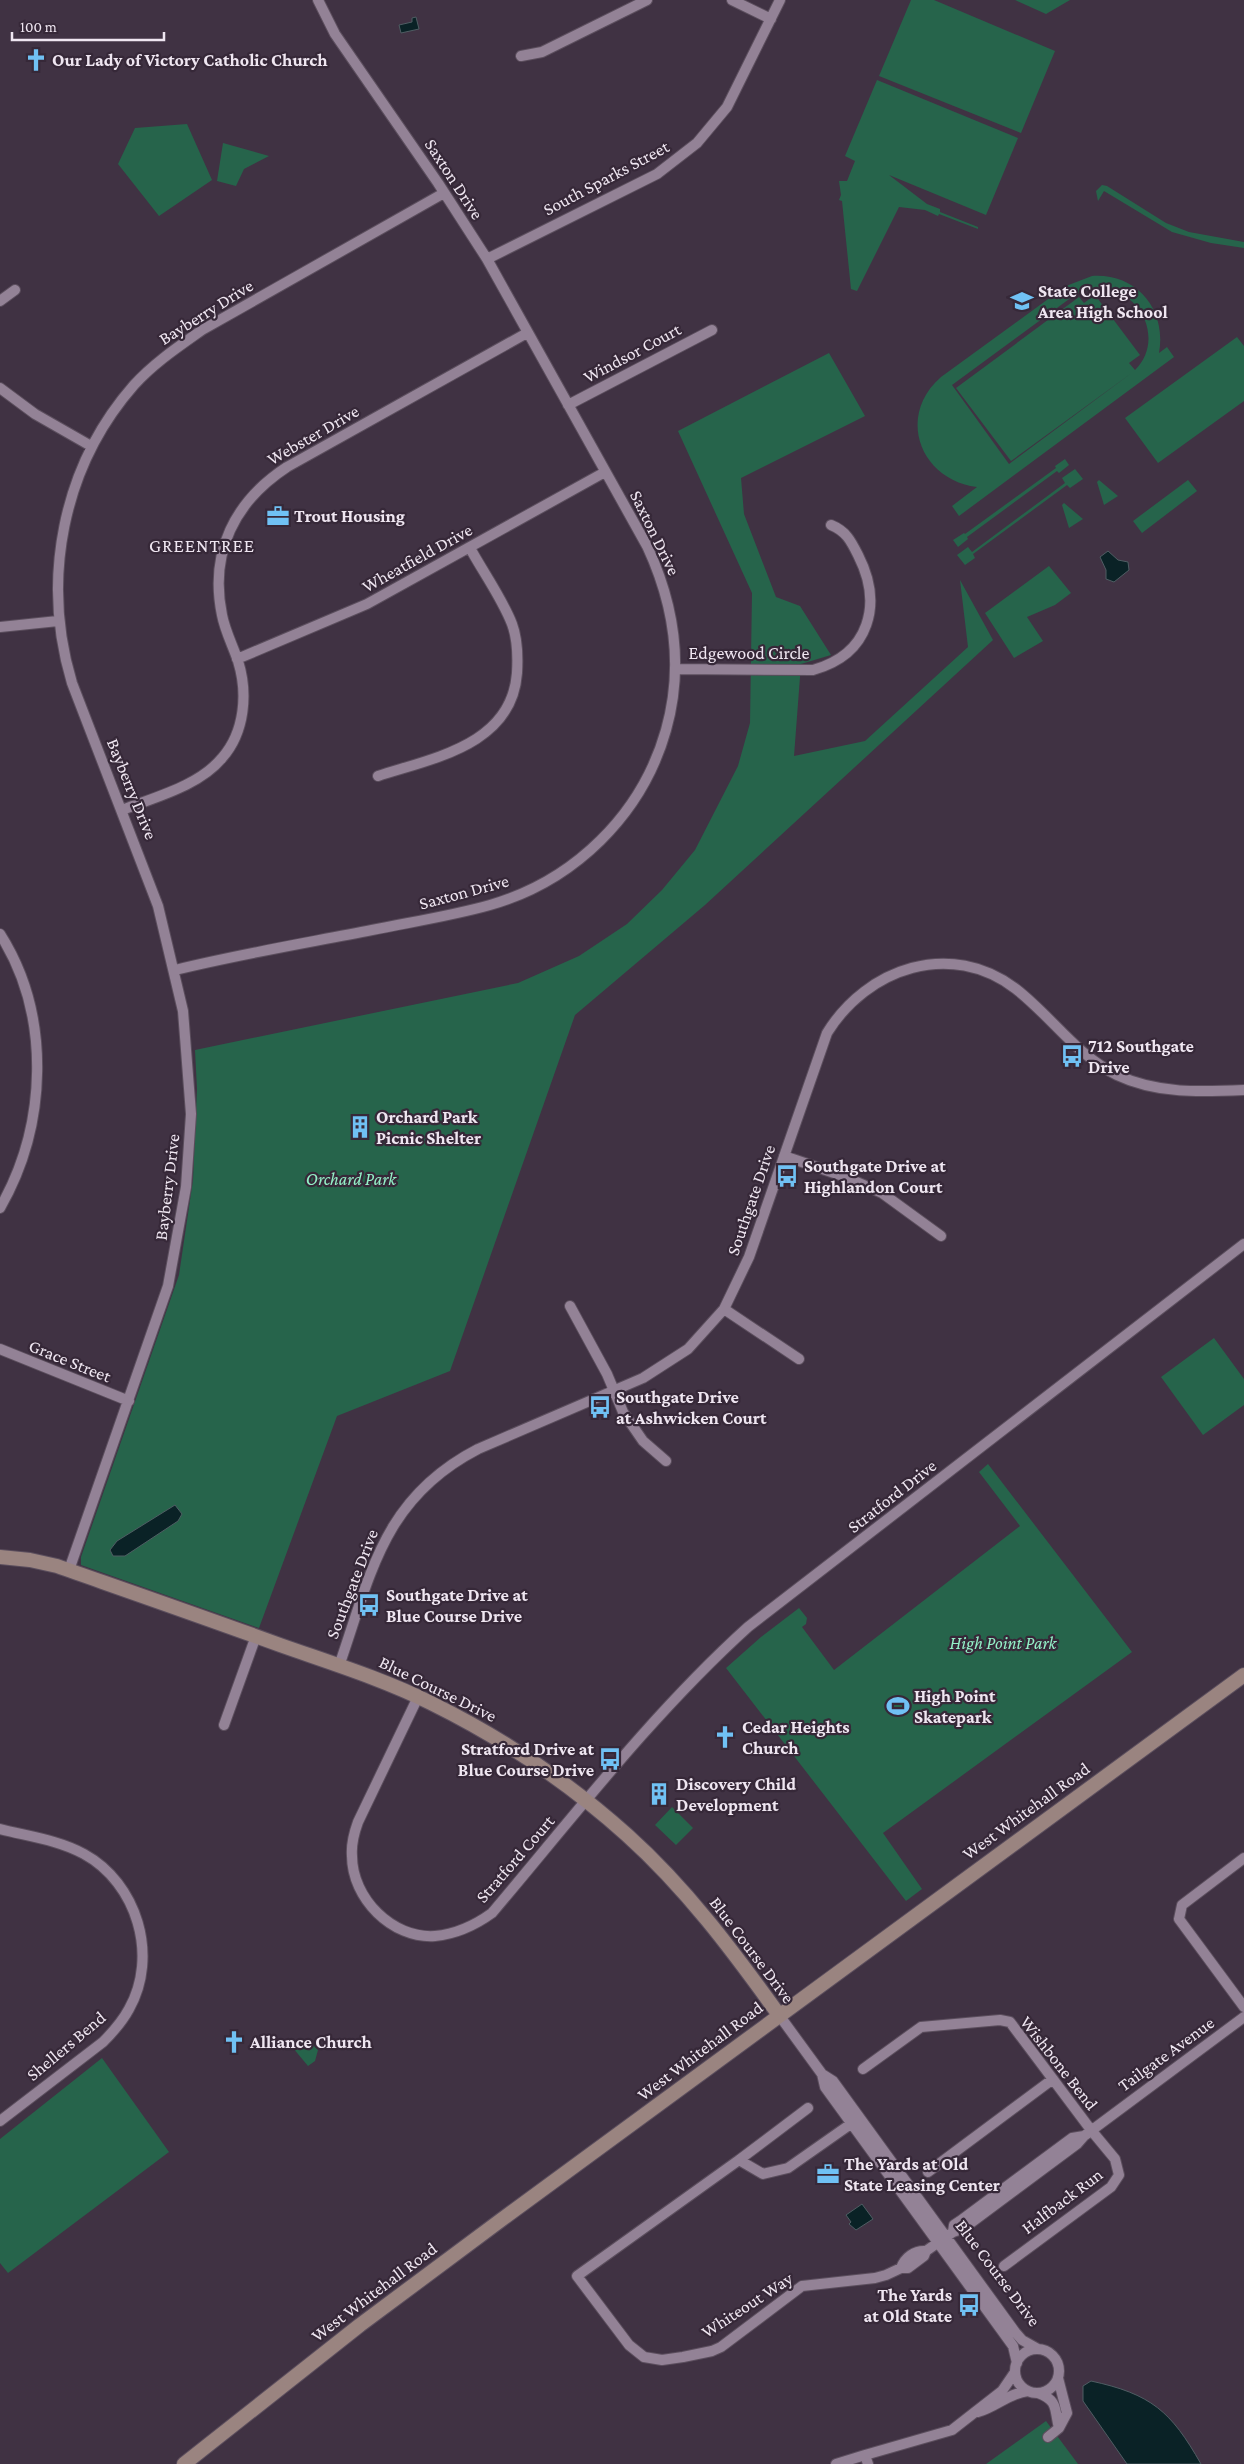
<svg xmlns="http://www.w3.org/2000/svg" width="1244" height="2464" font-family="'Crimson Pro',serif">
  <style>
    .green { fill: #26644b; fill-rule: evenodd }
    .water { fill: #0a2226; stroke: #4f5d63 }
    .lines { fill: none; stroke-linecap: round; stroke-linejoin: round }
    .street-casing { stroke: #5b4e5d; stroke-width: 12 }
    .secondary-casing { stroke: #5b4e5d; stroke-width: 16 }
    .street { stroke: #938296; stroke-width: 10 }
    .secondary { stroke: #9a8480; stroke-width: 14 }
    .labels { text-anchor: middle; stroke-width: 4.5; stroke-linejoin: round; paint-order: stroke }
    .poi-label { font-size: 18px; font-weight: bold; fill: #efe6f1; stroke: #362838; text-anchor: start }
    .street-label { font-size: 18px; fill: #efe6f1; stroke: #362838 }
    .park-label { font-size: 18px; font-style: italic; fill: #94f1c8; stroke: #362838 }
    .neighbourhood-label { font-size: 19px; letter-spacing: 1px; fill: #efe6f1; stroke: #362838 }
  </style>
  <rect width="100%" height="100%" fill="#403243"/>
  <path class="green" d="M911,0H934L1055,51L1021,133L879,76Z
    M1015,0H1070L1046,14Z
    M877,80L1018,138L986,215L889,175L927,204L940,209V212L978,227V229L939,214L938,216L925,210L899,207L857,291L851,289L842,201L839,200L841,195L839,181H847L855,161L845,156Z
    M187,124L212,180L159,216L118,164L135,128Z
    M223,143L269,156L244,169L236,186L217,181Z
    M1102,185L1107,186L1166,223L1189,232L1244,242V248L1211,243L1172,232L1104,191L1098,201L1096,191Z
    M1092,276C1136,273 1167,309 1159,353L1167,347L1174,357L959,516L952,506L977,487C920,480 896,416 941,377L1066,286ZM1103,288C1143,293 1164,341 1135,370L1129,363L1140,355L1095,295L1084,303L1079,297L956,388L1011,461L1133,372L1009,464L952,385L1076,294L1090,289Z
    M1237,337L1244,346V401L1158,463L1125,418Z
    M829,353L865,416L741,478L744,514L776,597L800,606L831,655L801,664L794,756L865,741L968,647L960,580L993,640L705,905L575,1015L450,1371L337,1416L259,1628L81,1565V1557L179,1275L193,1180L197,1089L195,1050L518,983L579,956L627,924L662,890L695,850L738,766L750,723L752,593L678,431Z
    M1065,459L1069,465L1059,473L1057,471L967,537L968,539L958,547L953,540L964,533L965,534L1056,468L1055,466Z
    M1075,469L1083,479L1070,488L1067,485L973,554L975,558L965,565L957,555L968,547L972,552L1065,483L1062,478Z
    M1099,480L1118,496L1104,505L1097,482Z
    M1188,480L1197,491L1142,533L1133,521Z
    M1064,503L1083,519L1069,528L1062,505Z
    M1049,566L1071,593L1055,605L1027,617L1043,641L1014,658L985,613Z
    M1214,1338L1244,1379V1405L1203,1435L1161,1377Z
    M988,1464L1132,1652L883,1833L922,1889L906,1901L726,1668L761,1637L799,1608L807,1618L806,1624L802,1627L834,1670L1020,1526L979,1472Z
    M672,1807L693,1828L676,1845L655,1825Z
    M297,2041L311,2043L318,2050L315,2061L308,2066L293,2048V2043Z
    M102,2058L169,2152L8,2273L0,2263V2139Z
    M1046,2421L1078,2464H986Z"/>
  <path class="water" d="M416,17L419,29L401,33L399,25L412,22V18Z
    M1108,551L1118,560L1128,562L1129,570L1114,582L1106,579V570L1100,557Z
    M175,1505L182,1514L178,1521L125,1556H113L110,1550L117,1541Z
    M862,2204L873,2219L856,2230L849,2224L851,2222L846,2215Z
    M1091,2381C1151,2394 1171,2411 1201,2464H1127L1083,2401V2386Z"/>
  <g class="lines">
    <defs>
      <path id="street" d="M732,0L771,19
        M521,56L542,52L647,0
        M487,259L657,174L697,143L727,107L780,0
        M0,301L15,290
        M0,388L35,414L91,446
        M568,405L712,330
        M0,627L58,621
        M237,659L367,604L605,472
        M676,669L813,670C870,654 883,604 858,555C851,541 846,531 831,525
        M378,776C433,758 512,745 517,673C518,656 518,640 512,624C502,598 483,572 470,548
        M122,810C155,797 199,786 222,758C245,732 248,693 238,661C233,646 225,631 222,615C209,552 235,501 287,467L527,333
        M0,934C52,1016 47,1126 0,1208
        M175,970C240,954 306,943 372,930C411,922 451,916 490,905C574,881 642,815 666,730C684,666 675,606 647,546L487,259L438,183L335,34L318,0
        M784,1156L843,1176L882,1193L941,1236
        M570,1306L607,1374L623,1412L643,1441L666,1461
        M724,1309L799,1359
        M0,1349L129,1401
        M69,1570L168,1286L186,1187L191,1114L183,1011L158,906L72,683C41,580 62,467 134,385C154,363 178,347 202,330L444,193
        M339,1666C371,1574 383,1498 478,1449L643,1378L688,1349L724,1309L749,1257L827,1033C867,968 951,939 1016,989C1052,1017 1076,1055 1117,1075C1157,1094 1201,1092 1244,1090
        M418,1697L358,1822C354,1833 351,1844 352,1856C352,1898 392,1939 435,1936C457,1934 474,1926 492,1913C574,1816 653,1713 748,1627L1244,1244
        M224,1725L256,1636
        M0,1829C27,1836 59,1840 84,1854C137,1883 159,1956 129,2009C122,2022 113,2032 103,2042L0,2121
        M1244,1858L1182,1905L1179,1919L1244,2007
        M779,2015L822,2074L825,2087L1013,2346L1017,2363
        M863,2069L921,2027L1000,2020L1010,2022L1091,2130L1115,2159L1119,2175L1111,2187L1004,2266
        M822,2074L833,2081L1015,2332L1022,2340L1038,2349
        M808,2108L739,2160L577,2276L629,2345L644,2357L662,2360L683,2357L712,2351L721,2347L802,2286L875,2278L886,2275L901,2268H908L924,2256L926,2251L953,2232L964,2228L1077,2144L1084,2136L1244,2017
        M739,2160L763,2174L788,2168L855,2121
        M928,2172L1053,2079
        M953,2232L954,2225L960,2221L1072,2138L1084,2136
        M901,2268C905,2257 915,2250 926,2251
        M1015 2371a22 22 0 1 1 44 0a22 22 0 1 1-44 0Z
        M1038,2393C1059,2401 1054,2409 1059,2428
        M978,2412C996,2407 1009,2393 1028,2391
        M1048,2437L1059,2428L1067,2413L1058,2378
        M865,2455L952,2430L1002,2391L1015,2372
        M836,2464L865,2455L868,2464"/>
      <path id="secondary" d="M0,1557L30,1560L57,1566C131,1592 206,1618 280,1645C331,1663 383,1679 431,1703C502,1738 568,1782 627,1835C686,1888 733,1951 779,2015
        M184,2464L360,2325L501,2220L1244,1675"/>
    </defs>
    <use href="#street" class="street-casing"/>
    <use href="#secondary" class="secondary-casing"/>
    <use href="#street" class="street"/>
    <use href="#secondary" class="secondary"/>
  </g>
  <defs>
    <symbol id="church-bare" viewBox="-9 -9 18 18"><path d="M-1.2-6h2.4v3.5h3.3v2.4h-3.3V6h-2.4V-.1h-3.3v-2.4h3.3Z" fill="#70c1f4" stroke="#362838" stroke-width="2.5" paint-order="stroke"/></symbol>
    <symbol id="school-bare" viewBox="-9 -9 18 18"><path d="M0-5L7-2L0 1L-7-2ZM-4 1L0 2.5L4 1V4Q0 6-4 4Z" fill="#70c1f4" stroke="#362838" stroke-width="2.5" paint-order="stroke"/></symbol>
    <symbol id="office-bare" viewBox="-9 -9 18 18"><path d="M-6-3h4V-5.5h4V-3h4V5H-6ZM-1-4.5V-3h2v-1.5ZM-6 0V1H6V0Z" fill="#70c1f4" stroke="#362838" stroke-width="2.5" paint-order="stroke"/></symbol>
    <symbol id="bus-bare" viewBox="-9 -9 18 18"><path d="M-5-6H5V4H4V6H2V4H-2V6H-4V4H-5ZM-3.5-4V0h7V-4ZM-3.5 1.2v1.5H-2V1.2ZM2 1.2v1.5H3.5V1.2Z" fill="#70c1f4" stroke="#362838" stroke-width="2.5" paint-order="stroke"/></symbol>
    <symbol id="building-bare" viewBox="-9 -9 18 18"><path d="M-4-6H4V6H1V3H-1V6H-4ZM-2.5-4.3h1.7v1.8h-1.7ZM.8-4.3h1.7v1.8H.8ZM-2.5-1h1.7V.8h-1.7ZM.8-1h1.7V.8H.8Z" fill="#70c1f4" stroke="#362838" stroke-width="2.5" paint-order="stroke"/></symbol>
    <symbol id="stadium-bare" viewBox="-9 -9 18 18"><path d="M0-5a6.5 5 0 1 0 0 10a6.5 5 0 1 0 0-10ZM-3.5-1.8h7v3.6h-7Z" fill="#70c1f4" stroke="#362838" stroke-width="2.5" paint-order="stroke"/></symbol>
  </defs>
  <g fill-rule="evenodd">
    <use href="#church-bare" x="20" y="44" width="32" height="32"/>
    <use href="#school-bare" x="1006" y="285" width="32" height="32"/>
    <use href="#office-bare" x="262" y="500" width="32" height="32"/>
    <use href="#bus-bare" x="1056" y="1040" width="32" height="32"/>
    <use href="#building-bare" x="344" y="1111" width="32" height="32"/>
    <use href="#bus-bare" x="771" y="1160" width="32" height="32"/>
    <use href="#bus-bare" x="584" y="1391" width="32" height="32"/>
    <use href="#bus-bare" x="353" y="1589" width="32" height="32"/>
    <use href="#stadium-bare" x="882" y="1690" width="32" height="32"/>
    <use href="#church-bare" x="709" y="1721" width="32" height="32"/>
    <use href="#bus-bare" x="594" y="1743" width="32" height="32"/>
    <use href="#building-bare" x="643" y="1778" width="32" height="32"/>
    <use href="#church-bare" x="218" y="2026" width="32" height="32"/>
    <use href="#office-bare" x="812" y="2158" width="32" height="32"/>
    <use href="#bus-bare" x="953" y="2289" width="32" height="32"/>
  </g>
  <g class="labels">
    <g class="poi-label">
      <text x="52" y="66">Our Lady of Victory Catholic Church</text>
      <text x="1038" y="297">State College<tspan x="1038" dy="21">Area High School</tspan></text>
      <text x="294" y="522">Trout Housing</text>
      <text x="1088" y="1052">712 Southgate<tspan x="1088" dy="21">Drive</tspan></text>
      <text x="376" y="1123">Orchard Park<tspan x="376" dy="21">Picnic Shelter</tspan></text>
      <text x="804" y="1172">Southgate Drive at<tspan x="804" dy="21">Highlandon Court</tspan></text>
      <text x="616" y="1403">Southgate Drive<tspan x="616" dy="21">at Ashwicken Court</tspan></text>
      <text x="386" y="1601">Southgate Drive at<tspan x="386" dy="21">Blue Course Drive</tspan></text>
      <text x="914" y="1702">High Point<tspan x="914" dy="21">Skatepark</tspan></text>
      <text x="742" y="1733">Cedar Heights<tspan x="742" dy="21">Church</tspan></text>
      <text x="594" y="1755" text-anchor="end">Stratford Drive at<tspan x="594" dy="21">Blue Course Drive</tspan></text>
      <text x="676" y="1790">Discovery Child<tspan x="676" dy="21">Development</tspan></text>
      <text x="250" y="2048">Alliance Church</text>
      <text x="844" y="2170">The Yards at Old<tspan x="844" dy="21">State Leasing Center</tspan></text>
      <text x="952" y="2301" text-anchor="end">The Yards<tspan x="952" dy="21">at Old State</tspan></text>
    </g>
    <g class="street-label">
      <text transform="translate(606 178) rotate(-28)" y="6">South Sparks Street</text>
      <text transform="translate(454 179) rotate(57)" y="6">Saxton Drive</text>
      <text transform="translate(206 312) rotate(-32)" y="6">Bayberry Drive</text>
      <text transform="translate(632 353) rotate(-28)" y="6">Windsor Court</text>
      <text transform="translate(313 435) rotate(-30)" y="6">Webster Drive</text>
      <text transform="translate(655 533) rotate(64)" y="6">Saxton Drive</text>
      <text transform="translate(417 558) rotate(-29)" y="6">Wheatfield Drive</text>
      <text x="749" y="659">Edgewood Circle</text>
      <text transform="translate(132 789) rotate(68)" y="6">Bayberry Drive</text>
      <text transform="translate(464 892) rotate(-15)" y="6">Saxton Drive</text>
      <text transform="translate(167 1187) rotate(-83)" y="6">Bayberry Drive</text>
      <text transform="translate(751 1200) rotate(-71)" y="6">Southgate Drive</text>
      <text transform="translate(70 1361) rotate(22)" y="6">Grace Street</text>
      <text transform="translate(892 1496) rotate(-38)" y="6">Stratford Drive</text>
      <text transform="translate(352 1584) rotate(-69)" y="6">Southgate Drive</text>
      <text transform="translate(438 1689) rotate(26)" y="6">Blue Course Drive</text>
      <text transform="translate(1026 1811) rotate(-36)" y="6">West Whitehall Road</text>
      <text transform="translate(515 1859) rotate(-49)" y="6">Stratford Court</text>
      <text transform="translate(752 1950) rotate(53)" y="6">Blue Course Drive</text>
      <text transform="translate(66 2046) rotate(-40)" y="6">Shellers Bend</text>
      <text transform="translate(700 2051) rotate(-37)" y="6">West Whitehall Road</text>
      <text transform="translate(1166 2054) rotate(-36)" y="6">Tailgate Avenue</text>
      <text transform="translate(1059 2063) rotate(52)" y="6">Wishbone Bend</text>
      <text transform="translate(1062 2201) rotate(-37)" y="6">Halfback Run</text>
      <text transform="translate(998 2273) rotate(53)" y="6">Blue Course Drive</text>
      <text transform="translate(374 2292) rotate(-37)" y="6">West Whitehall Road</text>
      <text transform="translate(747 2305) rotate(-33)" y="6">Whiteout Way</text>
    </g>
    <g class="park-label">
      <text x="351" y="1185">Orchard Park</text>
      <text x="1003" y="1649">High Point Park</text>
    </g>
    <g class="neighbourhood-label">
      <text x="202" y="552">GREENTREE</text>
    </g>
  </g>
  <path d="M12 32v8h152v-8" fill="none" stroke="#efe6f1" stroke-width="2.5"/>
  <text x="20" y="32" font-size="15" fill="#efe6f1" stroke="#362838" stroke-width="4" paint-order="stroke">100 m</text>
</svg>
